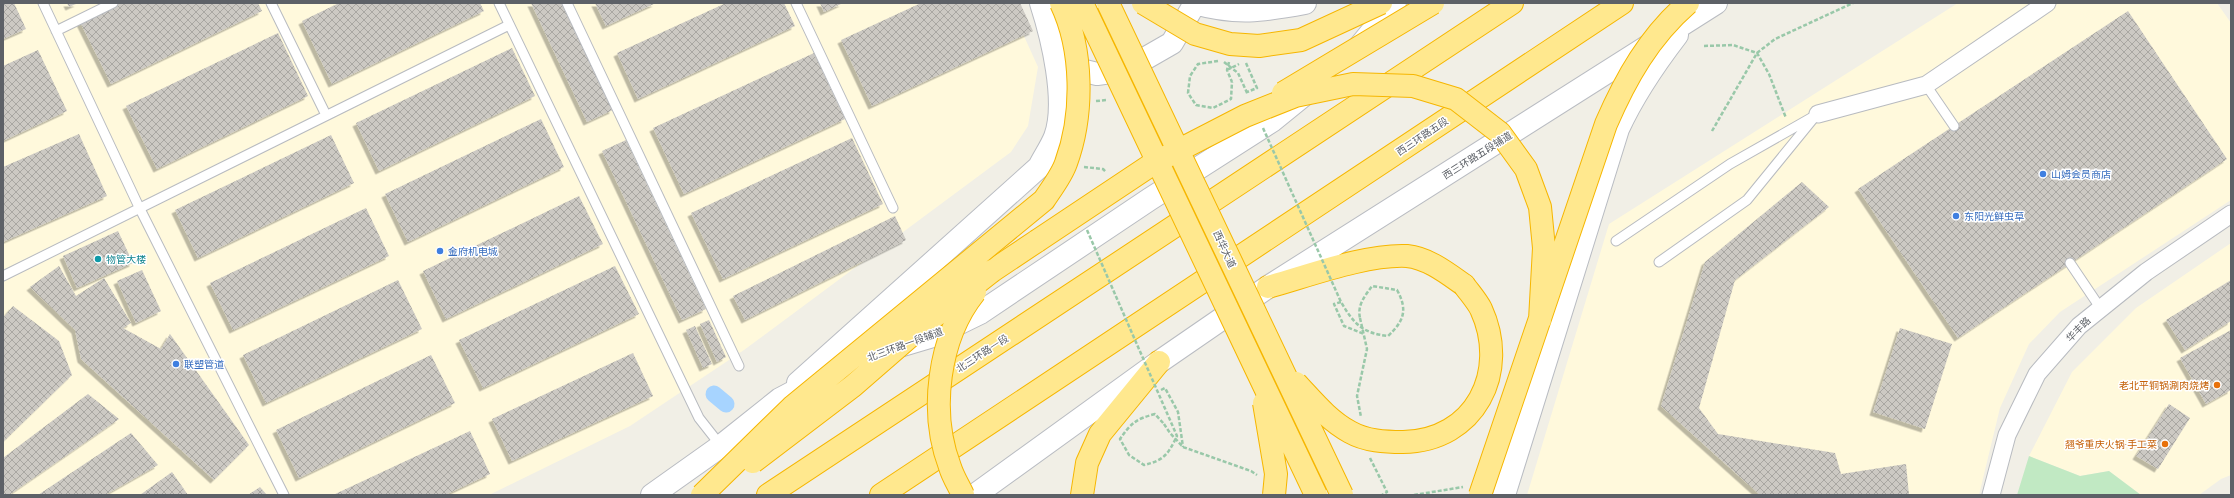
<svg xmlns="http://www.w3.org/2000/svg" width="2234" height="498" font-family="'Asap Condensed','Noto Sans SC',sans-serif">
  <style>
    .commercial { fill: #fff9dc }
    .park { fill: #c1e9c3 }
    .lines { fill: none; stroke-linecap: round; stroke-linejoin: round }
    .canal { stroke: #a7d4ff; stroke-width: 17 }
    .building { fill: url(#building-cross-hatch); filter: url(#shadow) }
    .lane-casing { stroke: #b8bbc0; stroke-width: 11 }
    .street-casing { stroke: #b8bbc0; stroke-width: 19 }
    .secondary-casing { stroke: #b9bcc2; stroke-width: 24 }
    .highway-casing { stroke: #f6b600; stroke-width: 24 }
    .path { stroke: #99c8a9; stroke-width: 2.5; stroke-dasharray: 4 2; stroke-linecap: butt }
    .lane { stroke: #fff; stroke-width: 9 }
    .street { stroke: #fff; stroke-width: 17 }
    .secondary { stroke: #fff; stroke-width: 22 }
    .highway { stroke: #ffe88e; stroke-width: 22 }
    .highway-bridge-casing { stroke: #f6b600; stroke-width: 24; stroke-linecap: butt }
    .path-bridge { stroke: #99c8a9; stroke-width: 2.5; stroke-dasharray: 4 2; stroke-linecap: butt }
    .highway-bridge { stroke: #ffe88e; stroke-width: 22 }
    .shop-dot { fill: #3f7fe0; stroke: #fff; stroke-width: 1.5 }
    .culture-dot { fill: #0f9aa8; stroke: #fff; stroke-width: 1.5 }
    .food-dot { fill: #e8710a; stroke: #fff; stroke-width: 1.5 }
    .labels { text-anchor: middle; stroke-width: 3; stroke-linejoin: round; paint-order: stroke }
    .street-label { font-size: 10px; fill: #5d6167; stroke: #fff }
    .shop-label { font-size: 10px; fill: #366cbe; stroke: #fff; text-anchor: start }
    .culture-label { font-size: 10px; fill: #0d838f; stroke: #fff; text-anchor: start }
    .food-label { font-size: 10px; fill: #c56008; stroke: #fff; text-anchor: end }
  </style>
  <defs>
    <pattern id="building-cross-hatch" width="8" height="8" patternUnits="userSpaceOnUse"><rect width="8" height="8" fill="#ccc9c3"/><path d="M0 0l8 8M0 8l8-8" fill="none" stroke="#a9a7a2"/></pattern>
    <filter id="shadow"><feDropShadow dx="-3.5" dy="3.5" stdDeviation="0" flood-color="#0004"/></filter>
  </defs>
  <rect width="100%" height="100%" fill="#f1efe6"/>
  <path class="commercial" d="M3,3H1009L1038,67L1028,126L1011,152L744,350L630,426L489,495H3Z
    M1958,3H2217L2231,23V200L2060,312L2029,344L2000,408L1979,495H1527L1609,224Z
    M2231,243V475L2221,479L2199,495H2141L2109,471L2080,476L2029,456L2072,372L2136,308Z"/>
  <path class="park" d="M2029,456L2080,476L2109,471L2141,495H2017Z"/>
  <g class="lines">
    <path class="canal" d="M714,394L726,404"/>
  </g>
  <path class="building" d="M3,3H14L26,29L3,39Z
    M67,3H78L69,7Z
    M119,3H258L262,11L111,84L80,22Z
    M339,3H480L484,11L332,84L302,21Z
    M531,3H563L613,110L587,122Z
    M595,3H656L606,26Z
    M726,3H784L795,26L638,99L617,53Z
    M820,3H843L824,12Z
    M921,3H1020L1033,31L872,106L841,40Z
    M2128,11L2227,159L1958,338L1858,189Z
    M278,33L308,96L157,169L126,106Z
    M512,48L535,96L379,171L356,123Z
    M38,50L67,111L3,141V66Z
    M814,53L845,119L684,194L653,128Z
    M541,119L564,167L408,242L385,194Z
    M79,134L107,196L3,242V167Z
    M331,135L354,183L198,258L175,210Z
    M852,138L883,204L723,279L691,213Z
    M626,140L706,309L682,320L602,151Z
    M1802,182L1829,207L1735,280L1699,408L1718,434L1835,453L1841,474L1906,464L1909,495H1760L1661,406L1705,262Z
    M579,196L603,244L446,319L423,271Z
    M366,208L389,256L233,330L210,283Z
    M895,216L906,240L745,320L733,296Z
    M118,231L133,263L77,288L63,256Z
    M59,266L76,296L104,278L131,323L123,328L161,349L170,334L249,445L214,480L81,359L75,330L30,287Z
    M615,266L639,314L483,388L459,340Z
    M142,270L161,311L136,323L117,281Z
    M398,280L422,329L266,403L243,355Z
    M2231,280V321L2185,350L2166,320Z
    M13,306L59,341L72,375L3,442V318Z
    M709,320L726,357L717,362L700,324Z
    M695,326L712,364L703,368L686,330Z
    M1900,328L1952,344L1925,429L1873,412Z
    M2231,330V390L2206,404L2180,358Z
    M633,353L653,396L512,461L492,419Z
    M431,355L455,403L299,478L276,430Z
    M88,394L119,419L9,495H3V458Z
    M2169,404L2190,418L2158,469L2136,456Z
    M470,431L490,474L445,495H333Z
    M131,433L158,465L105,495H38Z
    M172,472L188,495H140Z
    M260,487L267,495H248Z"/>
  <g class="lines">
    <defs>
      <path id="lane" d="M43,3L139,207L284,495
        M271,3L326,115
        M499,3L699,418L721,446
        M567,3L739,366
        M796,3L893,208
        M56,31L113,3
        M1926,85L1954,126
        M1616,241L1730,164L1818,114
        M1659,262L1747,200L1813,119
        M2070,263L2101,309
        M3,276L509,25"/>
      <path id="street" d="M1818,114L1926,85L2047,3
        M1991,495L2007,435L2037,374L2079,326L2146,272L2231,214"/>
      <path id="secondary" d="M1194,3C1237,15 1262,11 1305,3
        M1360,46L1395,3
        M1060,65L1097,74L1125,70L1172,43L1195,3
        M896,347L933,336L980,313L1150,199L1272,121L1304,95
        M798,383L1039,167C1044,157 1051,147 1055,137C1068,102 1052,37 1041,3
        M652,495L721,446L780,399L818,379
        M975,495L1159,362L1268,287L1716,3
        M1504,495L1618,129C1634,94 1654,65 1677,35"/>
      <path id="highway" d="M992,271L1037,241
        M1268,287C1308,276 1366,254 1407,256C1428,258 1447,273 1464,285
        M768,495L1512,3
        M881,495L1622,3
        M1082,495L1087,463L1100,434L1159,362"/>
    </defs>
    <use href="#lane" class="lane-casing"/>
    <use href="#street" class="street-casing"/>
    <use href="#secondary" class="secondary-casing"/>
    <use href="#highway" class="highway-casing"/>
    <path class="path" d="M1704,46L1733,45L1757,53L1769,74L1786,118
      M1229,62L1227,70L1232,82
      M1246,63L1257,88L1247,92
      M1227,70L1239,64
      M1096,101L1107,100
      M1712,131L1757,53L1775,39L1853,3
      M1341,302L1334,304L1344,326L1364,334
      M1360,318L1367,349L1357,396L1361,417
      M1161,390L1165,388L1178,412L1183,447
      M1164,424L1170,433L1183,447L1251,471L1257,475
      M1370,458L1387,492L1382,495
      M1414,495L1463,487"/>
    <use href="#lane" class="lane"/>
    <use href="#street" class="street"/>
    <use href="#secondary" class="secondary"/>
    <use href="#highway" class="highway"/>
    <defs>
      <path id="highway-bridge" d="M1082,3L1316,495
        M1108,3L1342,495
        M1143,3L1195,34L1230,44L1259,46L1301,40L1381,3
        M1283,93L1433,3
        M1037,241L1154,163L1245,116L1295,96L1353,84L1413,86L1456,99L1500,133L1526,169L1540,207L1544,248L1540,320
        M1296,383C1313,401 1328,420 1350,432C1366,441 1385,442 1403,442C1475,441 1510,372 1481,309C1477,301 1469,292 1464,285
        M1264,403L1276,474L1274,495
        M753,462L853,386L922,326L992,271
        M702,495L792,407L1044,200C1052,188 1062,175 1066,163C1084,114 1083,49 1061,3
        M963,495C959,486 953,477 950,467C929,412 938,338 975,292
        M1480,495L1606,124C1626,78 1649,37 1688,3"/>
    </defs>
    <use href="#highway-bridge" class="highway-bridge-casing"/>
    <path class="path-bridge" d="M1218,61L1198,64L1190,76L1188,93L1196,105L1213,108L1231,99L1232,82
      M1224,62L1238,73L1248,95
      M1263,128L1341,302C1354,324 1362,333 1388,336C1404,321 1408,310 1397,290L1372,286C1365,296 1357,305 1360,318
      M1084,167L1103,169L1106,172
      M1087,230L1177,436C1168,454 1165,460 1144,465L1129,455L1120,439C1131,423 1136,419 1155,414L1164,424"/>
    <use href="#highway-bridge" class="highway-bridge"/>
  </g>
  <g class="shop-dot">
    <circle cx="2043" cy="174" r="4"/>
    <circle cx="1956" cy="216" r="4"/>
    <circle cx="440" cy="251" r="4"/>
    <circle cx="176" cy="364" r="4"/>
  </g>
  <circle class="culture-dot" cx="98" cy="259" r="4"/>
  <g class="food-dot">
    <circle cx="2217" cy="385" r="4"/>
    <circle cx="2165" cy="444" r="4"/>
  </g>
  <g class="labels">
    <g class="street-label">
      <text transform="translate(1422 136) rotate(-34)" y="4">西三环路五段</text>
      <text transform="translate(1477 155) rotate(-32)" y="4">西三环路五段辅道</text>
      <text transform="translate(1225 249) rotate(65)" y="4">西华大道</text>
      <text transform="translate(2078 329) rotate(-45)" y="4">华丰路</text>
      <text transform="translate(905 344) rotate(-20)" y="4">北三环路一段辅道</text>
      <text transform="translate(982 353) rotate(-33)" y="4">北三环路一段</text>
    </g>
    <g class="shop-label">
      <text x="2051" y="178">山姆会员商店</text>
      <text x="1964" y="220">东阳光鲜虫草</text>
      <text x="448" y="255">金府机电城</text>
      <text x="184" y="368">联塑管道</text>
    </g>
    <g class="culture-label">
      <text x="106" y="263">物管大楼</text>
    </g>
    <g class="food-label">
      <text x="2209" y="389">老北平铜锅涮肉烧烤</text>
      <text x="2157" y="448">翘爷重庆火锅·手工菜</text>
    </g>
  </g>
  <rect width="2234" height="498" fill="none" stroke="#5d6167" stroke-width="8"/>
</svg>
